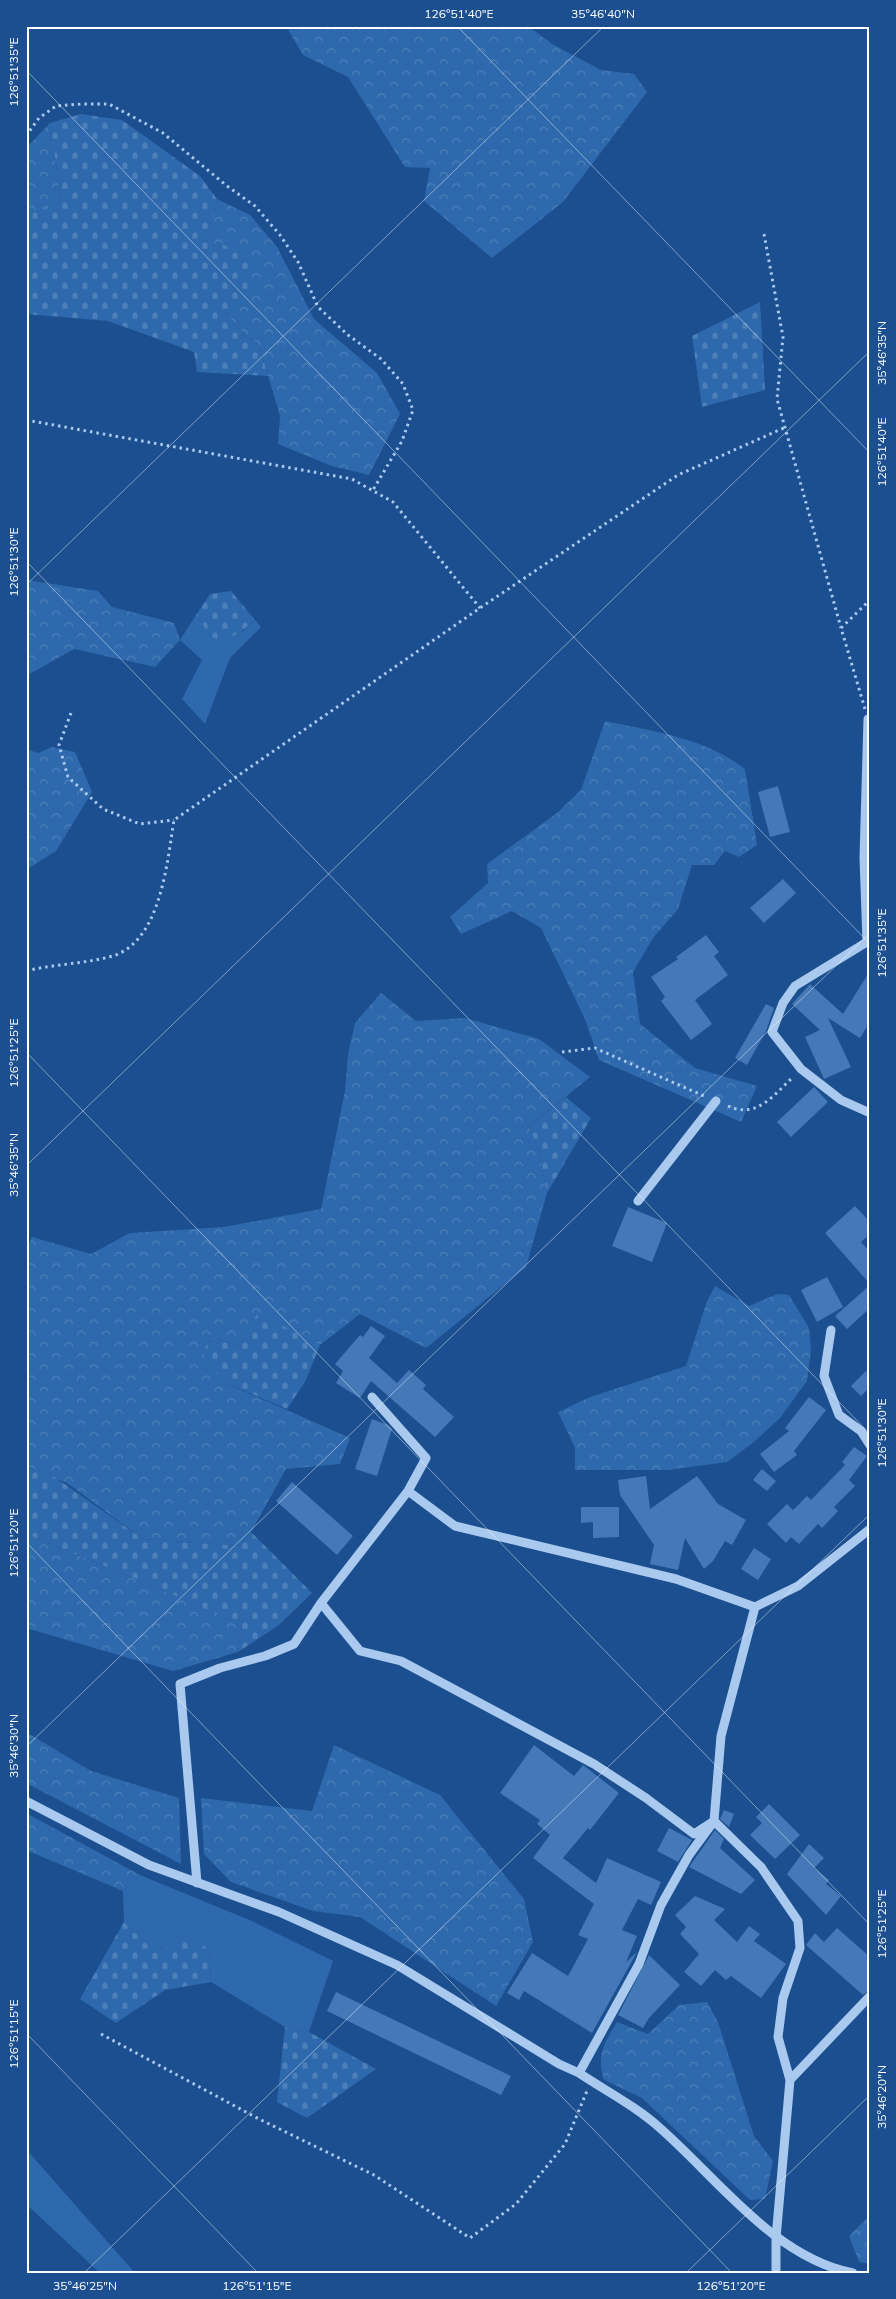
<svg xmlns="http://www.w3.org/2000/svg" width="896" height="2299" font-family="Mulish,sans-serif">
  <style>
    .grass { fill: #2e69ad }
    .forest { fill: url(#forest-crowns) }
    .cemetery { fill: url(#cemetery-stones) }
    .building { fill: #4478b7 }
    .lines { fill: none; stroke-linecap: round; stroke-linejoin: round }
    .path { stroke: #a9c9ee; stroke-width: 3; stroke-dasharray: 2.5 4; stroke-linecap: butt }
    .minor { stroke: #a9c9ee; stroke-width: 9 }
    .ticks { fill: none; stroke: #fff; stroke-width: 1; stroke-opacity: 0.45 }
    .neatline { fill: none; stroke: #fff; stroke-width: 2 }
    .ticks-label { font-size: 12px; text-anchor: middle; fill: #fff }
  </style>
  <defs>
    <pattern id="forest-crowns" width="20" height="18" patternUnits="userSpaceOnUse" patternTransform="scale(1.25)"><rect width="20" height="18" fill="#2e69ad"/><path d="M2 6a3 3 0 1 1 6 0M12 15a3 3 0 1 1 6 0" fill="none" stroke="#4d80b9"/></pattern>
    <pattern id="cemetery-stones" width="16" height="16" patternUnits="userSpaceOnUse" patternTransform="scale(1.25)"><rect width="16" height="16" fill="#2e69ad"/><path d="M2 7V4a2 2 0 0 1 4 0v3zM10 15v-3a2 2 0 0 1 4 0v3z" fill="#4d80b9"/></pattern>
  </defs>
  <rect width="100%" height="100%" fill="#1b4f8f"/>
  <path class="grass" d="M196,615L211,636L243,631L255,620L261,627L230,658L205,724L182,699L202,660L180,640Z
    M140,1875L252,1921L333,1961L309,2032L285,2027L211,1982L209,1950L156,1953L124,1922L123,1891Z
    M26,2149L135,2273H100L26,2204Z"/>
  <path class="forest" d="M286,26H528L552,44L601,70L634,74L647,92L563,202L492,258L424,201L430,168L405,167L348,77L303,55Z
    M50,123L61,199L26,217V148Z
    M217,199L250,215L277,247L314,319L377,373L400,414L369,475L332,466L278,444L280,416L259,345L245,336L225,312L207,242Z
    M26,580L98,591L112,607L174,623L180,640L155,667L74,649L26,676Z
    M605,721C653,731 705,738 745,769L757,845L739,857L725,851L714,865H692L678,909L653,938L633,972L640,1024L695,1068L757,1086L741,1122L599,1060L585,1019L541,928L512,911L461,934L450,917L488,883L487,864L557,813L581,790Z
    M52,747L75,752L92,792L56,851L26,870V749L38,753Z
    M381,993L416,1021L465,1018L539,1039L590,1077L529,1126L538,1149L547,1193L526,1267L426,1348L360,1314L320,1345L258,1314L237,1346L211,1337L221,1381L350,1438L340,1464L286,1469L251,1532L240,1546L143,1539L67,1483L26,1466V1250L32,1237L91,1254L130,1233L224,1227L321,1209L345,1091L348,1054L355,1023Z
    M715,1286L749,1306L777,1294L789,1295L809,1328L811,1350L807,1381L780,1418L754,1442L727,1462L668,1470H575V1448L558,1412L590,1397L686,1366L707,1301Z
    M26,1534L154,1586L242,1626L238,1652L173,1671L26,1628Z
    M26,1732L91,1771L179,1798L181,1864L26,1783Z
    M334,1745L440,1795L524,1899L533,1942L496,2006L360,1917L313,1911L231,1882L204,1854L201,1798L312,1811Z
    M26,1813L140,1875L123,1891L26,1850Z
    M707,2002L718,2022L754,2136L773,2161L765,2199L750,2200L642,2098L604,2080C596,2055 604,2044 617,2022L648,2034L679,2005Z
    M870,2215V2264L859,2262L849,2236Z"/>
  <path class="cemetery" d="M81,114L122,120L200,176L217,199L207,242L248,250L251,292L225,312L245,336L259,345L268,376L197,372L194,352L108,321L26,314V217L61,198L50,123Z
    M760,302L765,390L702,407L692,336Z
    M231,591L255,620C245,629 223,648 210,635C205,629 201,621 196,615L210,594Z
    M566,1097L591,1118L547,1193L538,1149L529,1126Z
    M258,1313L320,1345L306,1380L287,1409L221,1381L203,1352L211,1337L237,1346Z
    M26,1466L56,1478L143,1539L240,1546L251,1532L312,1593L279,1625L238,1652L242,1626L154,1586L26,1534Z
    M124,1922L156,1953L191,1937L209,1950L211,1982L165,1990L116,2023L80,1999Z
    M285,2027L309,2032L376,2069L307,2118L277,2102Z"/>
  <path class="building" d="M778,786L790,832L770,837L758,792Z
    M783,879L796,893L764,923L750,908Z
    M706,935L719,952L714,956L728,975L695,1000L712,1024L691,1040L661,1001L665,997L651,977L678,959L676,957Z
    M870,971V1022L860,1038L828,1018L851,1067L824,1079L805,1037L820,1030L792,1004L810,984L843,1014Z
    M766,1004L774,1008L766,1031L747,1065L735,1058Z
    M814,1087L828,1102L791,1137L777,1122Z
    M855,1206L870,1222V1234L861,1242L870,1252V1284L825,1233Z
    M628,1207L667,1223L652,1262L612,1246Z
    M827,1277L843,1307L817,1322L801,1290Z
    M870,1285V1308L847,1329L835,1316Z
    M371,1326L385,1336L369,1358L397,1383L409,1370L426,1385L423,1389L454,1417L435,1437L371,1381L360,1398L336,1383L343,1371L335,1364L360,1335L363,1337Z
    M870,1367V1387L861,1396L851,1386Z
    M809,1397L826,1410L794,1451L797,1455L774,1472L760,1454L789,1431L785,1428Z
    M372,1419L388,1425L392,1429L377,1476L355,1469Z
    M854,1447L867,1456L849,1480L855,1486L834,1507L838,1511L822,1528L818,1524L799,1544L791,1537L786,1543L767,1524L787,1504L793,1510L807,1496L811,1500L845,1465L842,1462Z
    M762,1469L776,1481L767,1491L753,1480Z
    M646,1476L650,1509L697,1476L718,1504L746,1520L732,1545L725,1541L713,1561L704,1569L685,1538L678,1570L650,1564L654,1545L620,1495L618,1480Z
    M292,1482L353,1536L337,1555L276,1501Z
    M581,1507H619V1537L593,1538V1522L581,1523Z
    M754,1548L771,1559L758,1580L741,1569Z
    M534,1745L574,1776L583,1765L619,1793L590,1830L588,1828L563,1858L596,1883L607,1858L661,1882L651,1905L638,1899L622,1930L637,1936L626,1962L637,1952L592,2033L524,1991L519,2000L507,1993L532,1953L568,1976L588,1939L578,1935L594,1904L533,1858L550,1835L537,1824L540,1820L500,1793Z
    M769,1804L800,1835L775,1859L750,1835L762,1823L756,1817Z
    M724,1810L734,1814L729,1827L720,1819Z
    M669,1828L692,1840L678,1862L657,1851Z
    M715,1830L724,1839L720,1848L755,1880L741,1894L689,1867Z
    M809,1844L824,1858L814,1868L829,1880L826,1884L841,1896L826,1915L787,1874Z
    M695,1896L725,1909L714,1920L737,1942L749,1926L760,1934L754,1941L786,1964L761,1998L731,1976L726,1980L715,1970L701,1986L684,1972L699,1954L680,1934L686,1927L675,1915Z
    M837,1928L870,1957V1990L863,1995L806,1945L815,1933L824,1942Z
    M649,1955L680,1985L649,2018L643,2028L618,2015Z
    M336,1992L511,2076L501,2095L327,2011Z"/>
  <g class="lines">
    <path class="path" d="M26,136L39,118L56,106L82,104H109L163,133L227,186L255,206L280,235L298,262L318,307L348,335L381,359L403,384L413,410L402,441L373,490
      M764,234L783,337L777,399L841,628
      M26,420L352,479L393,502L480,608
      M865,709L841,628L870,600
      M71,713L59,745L68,777L103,809L140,824L174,820
      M26,971C54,964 82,964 109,957C161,945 167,862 174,820L480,608L678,475L786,427
      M562,1052L595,1048L704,1096
      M728,1106C756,1119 773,1096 792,1078
      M101,2034L259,2119L374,2175L470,2238L516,2204L565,2144L587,2091"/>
    <path class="minor" d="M868,719L864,858L867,942L795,986L783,1003L772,1032L801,1069L841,1100L870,1113
      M638,1201L716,1101
      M831,1330L824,1376L839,1415L861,1431L870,1445
      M408,1491L455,1526L676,1579L755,1607L798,1586L870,1529
      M755,1607L721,1736L714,1821L761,1867L798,1921L800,1948L783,1998L778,2037L790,2080L776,2238V2273
      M26,1801L149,1865L279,1912L397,1965L559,2064L579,2073L639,1964L661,1905L689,1855L714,1821L694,1834L646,1798L594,1764L401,1661L360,1651L321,1603L408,1491L426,1458L372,1397
      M197,1883L180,1684L220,1668L265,1656L294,1644L321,1603
      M579,2073C606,2091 637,2107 661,2129C718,2179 775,2258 853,2273
      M790,2080L870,1996"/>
  </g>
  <path class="ticks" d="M457,26L870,453M26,70L870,944M26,561L870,1434M26,585L604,26M26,1052L870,1925M26,1166L870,351M26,1542L732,2273M26,1747L870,933M26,2033L258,2273M84,2273L870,1514M686,2273L870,2095"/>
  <rect width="896" height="2299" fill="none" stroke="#1b4f8f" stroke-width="55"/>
  <rect x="28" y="28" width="840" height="2244" class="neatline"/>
  <g class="ticks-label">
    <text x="459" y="18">126°51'40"E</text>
    <text x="603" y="18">35°46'40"N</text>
    <text transform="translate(14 72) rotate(-90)" y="4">126°51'35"E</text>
    <text transform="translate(882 353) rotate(-90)" y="4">35°46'35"N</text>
    <text transform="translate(882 452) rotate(-90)" y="4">126°51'40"E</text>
    <text transform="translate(14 562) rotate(-90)" y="4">126°51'30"E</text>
    <text transform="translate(882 943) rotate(-90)" y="4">126°51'35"E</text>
    <text transform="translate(14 1053) rotate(-90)" y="4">126°51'25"E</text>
    <text transform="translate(14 1165) rotate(-90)" y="4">35°46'35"N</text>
    <text transform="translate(882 1433) rotate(-90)" y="4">126°51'30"E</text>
    <text transform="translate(14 1543) rotate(-90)" y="4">126°51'20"E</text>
    <text transform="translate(14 1746) rotate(-90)" y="4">35°46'30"N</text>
    <text transform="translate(882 1924) rotate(-90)" y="4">126°51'25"E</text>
    <text transform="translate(14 2034) rotate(-90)" y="4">126°51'15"E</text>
    <text transform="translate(882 2097) rotate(-90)" y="4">35°46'20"N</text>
    <text x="85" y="2290">35°46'25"N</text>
    <text x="257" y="2290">126°51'15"E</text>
    <text x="731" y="2290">126°51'20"E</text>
  </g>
</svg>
